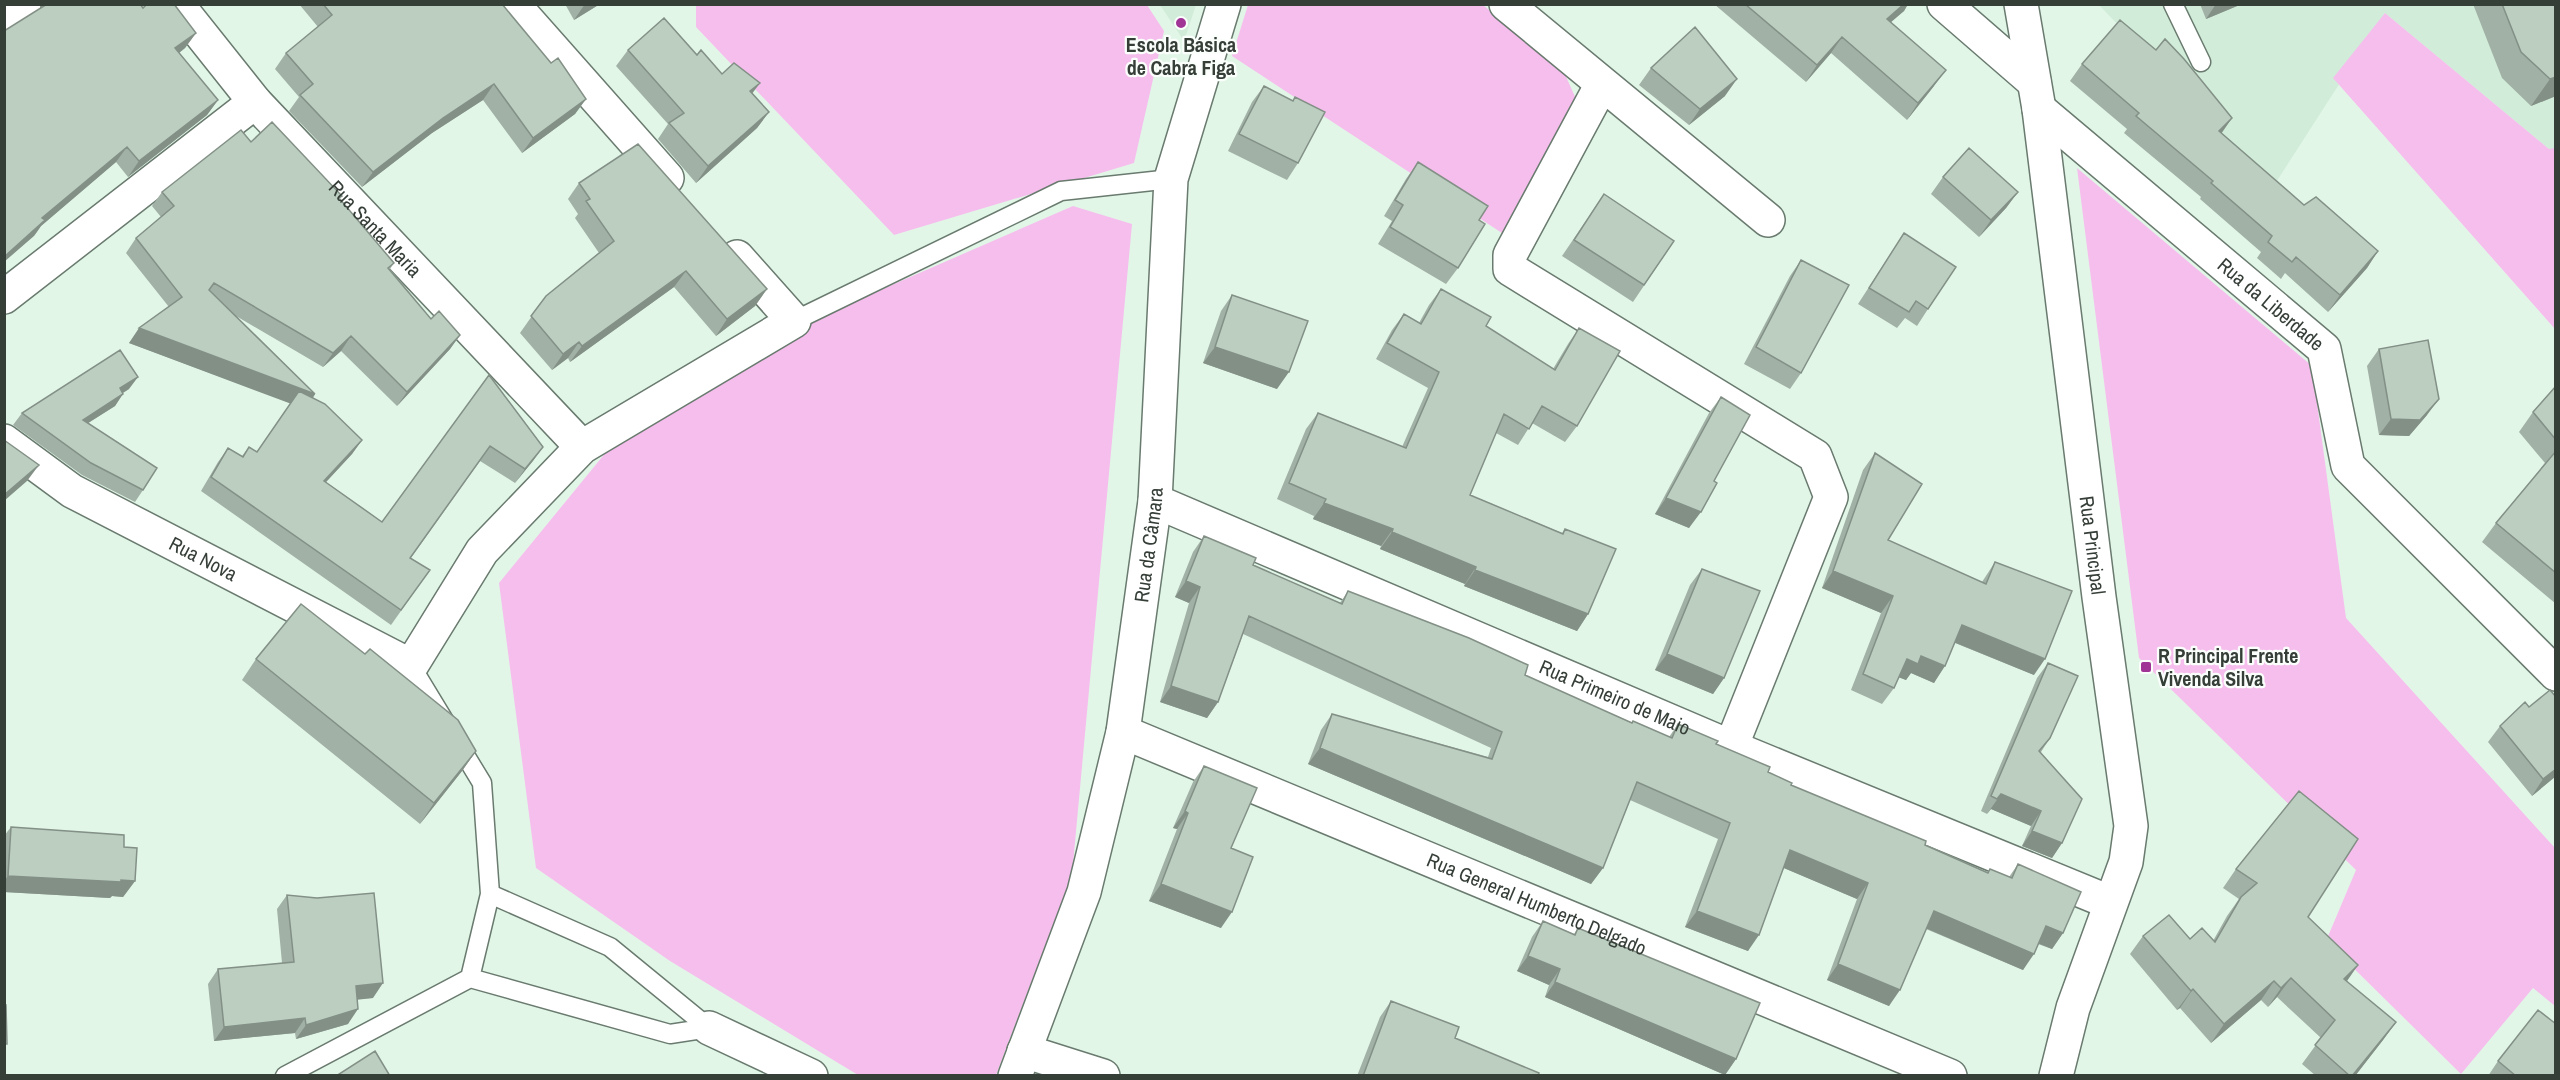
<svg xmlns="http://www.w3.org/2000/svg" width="2560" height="1080" font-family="'Archivo Narrow',sans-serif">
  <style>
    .built { fill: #d1ecd9 }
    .green { fill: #f6beed }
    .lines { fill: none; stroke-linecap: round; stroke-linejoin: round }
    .service-casing { stroke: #697a6e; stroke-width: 21 }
    .minor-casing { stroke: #697a6e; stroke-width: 36 }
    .service { stroke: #fff; stroke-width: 18 }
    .minor { stroke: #fff; stroke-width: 33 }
    .wall { fill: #a1b1a5 }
    .shaded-wall { fill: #839086 }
    .building { fill: #bbcec0; stroke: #839086; stroke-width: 1.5 }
    .poi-dot { fill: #a03596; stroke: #fbfffc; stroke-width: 2 }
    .labels { text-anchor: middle; stroke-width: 4.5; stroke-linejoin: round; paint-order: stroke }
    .poi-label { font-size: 20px; font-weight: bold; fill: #363e38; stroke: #fbfffc }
    .street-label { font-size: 20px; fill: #363e38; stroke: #fbfffc }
  </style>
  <rect width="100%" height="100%" fill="#e2f6e8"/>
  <path class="built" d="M1160,5H1196L1184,41Z
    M2099,5H2555V150L2549,149L2385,13L2273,187Z"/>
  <path class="green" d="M696,5H1147L1164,31L1134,163L894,235L696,27Z
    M1248,5H1483L1564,72L1576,99L1505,235L1232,56Z
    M2385,13L2549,149L2555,148V329L2333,78Z
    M2077,168L2312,366L2346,618L2555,848V1006L2533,988L2461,1074L2326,941L2356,870L2139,658Z
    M1073,206L1132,224L1072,875L996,1075H858L670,961L536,868L499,583L607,451L823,315Z"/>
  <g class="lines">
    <defs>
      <path id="service" d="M2173,4L2201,62
        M794,321L1061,191L1171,179
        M490,894L610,947L709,1028
        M470,978L670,1034L709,1028
        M285,1076L470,978L490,894L482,783L411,666"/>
      <g id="minor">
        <path id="s1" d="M177,4L255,102L582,447"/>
        <path d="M513,4L667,178"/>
        <path d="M1506,4L1768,220"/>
        <path d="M1944,4L2034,82"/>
        <path id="s2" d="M2021,4L2039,109L2099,597L2131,826L2126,862L2073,1008L2056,1076"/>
        <path d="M4,17L24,4"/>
        <path d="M1602,84L1510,255V269L1815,456L1831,497L1731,747"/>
        <path id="s3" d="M2039,109L2324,349L2348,466L2556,674"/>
        <path d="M4,297L255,102"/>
        <path id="s4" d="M4,441L72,491L411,666L482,551L582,447L794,321L737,257"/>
        <path id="s5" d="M1155,501L1731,747L2109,902"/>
        <path id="s6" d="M1123,732L1950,1076"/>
        <path d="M709,1028L811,1076"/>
        <path d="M1024,1051L1103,1076"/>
        <path id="s7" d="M1015,1076L1084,892L1123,732L1155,501L1171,179L1224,4"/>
      </g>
    </defs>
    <use href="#service" class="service-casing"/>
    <use href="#minor" class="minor-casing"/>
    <use href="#service" class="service"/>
    <use href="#minor" class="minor"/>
  </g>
  <path class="wall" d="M299,4H502L551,63L586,99L575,114L522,153L483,100L432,133L362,187L289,111L299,97L275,69L286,53L318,27Z
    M565,4H600L574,20Z
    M1714,4H1908L1904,11L1890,22L1934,86L1907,120L1831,53L1806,82Z
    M2200,4H2242L2206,19Z
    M2473,4H2556V96L2531,106L2502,78Z
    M143,8L196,33L185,48L179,53L218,100L207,115L128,177L116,162L41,226L34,236Z
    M628,50L760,83L752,93L769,112L757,128L696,183L658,139L668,124L616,66Z
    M2082,64L2232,118L2221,133L2304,205L2378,251L2367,268L2328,312L2285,273L2281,279L2257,258L2261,252L2200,199L2201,197L2124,133L2127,129L2070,81Z
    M1651,68L1725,96L1689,125L1639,85Z
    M1264,86L1298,163L1287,180L1228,151L1252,102Z
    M251,142L339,199L394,263L390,269L431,319L460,335L450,349L397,406L341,351L323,367L236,316L315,394L313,398L362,440L352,454L326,482L382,522L489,375L543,447L515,483L480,461L411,558L430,570L391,625L201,491L218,462L228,448L242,456L249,447L257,452L291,403L129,343L169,307L126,253L136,238L161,217L152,206L162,192Z
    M1418,162L1479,220L1458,268L1446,284L1378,244L1392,221L1384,216L1406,179Z
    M1943,177L2018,192L2006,208L1979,237L1931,194Z
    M579,183L767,289L755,306L716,336L674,287L570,362L568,358L552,370L520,333L546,296L599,253L575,218L578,214L568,199Z
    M1604,194L1674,241L1633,302L1562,256Z
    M1904,233L1928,309L1917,326L1905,318L1897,328L1858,304Z
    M1801,260V373L1790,389L1744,364L1790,276Z
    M1441,289L1486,326L1553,369L1568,344L1579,328L1577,426L1565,442L1532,423L1518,445L1496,433L1470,495L1562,533L1565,529L1588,614L1577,631L1464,586L1465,584L1380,549L1381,546L1313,519L1314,516L1277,499L1306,429L1318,413L1402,447L1428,388L1376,359L1392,330L1404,314L1419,323L1429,305Z
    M1232,295L1277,389L1203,363L1221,311Z
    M2379,349L2427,415L2409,436L2379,435L2367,366Z
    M2556,386V604L2482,542L2496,523L2545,463L2519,432L2533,412Z
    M129,389L123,393L115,406L88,423L143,490L135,502L82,475L13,425L22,413Z
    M1721,397L1714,481L1689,528L1655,514L1709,413Z
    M1875,453L1888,540L1982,582L1995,562L2034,675L1955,643L1934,683L1911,673L1906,680L1899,677L1894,688L1882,704L1851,690L1881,613L1822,588L1863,470Z
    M1204,536L1253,565L1340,603L1348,591L1525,675L1632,723L1633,721L1669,737L1678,724L1791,785L1987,872L1990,869L2009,877L2018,864L2063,933L2052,949L2038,944L2023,970L1926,929L1889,1006L1827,980L1857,899L1784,868L1748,951L1685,927L1718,839L1630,800L1603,868L1591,884L1308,764L1321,730L1332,714L1488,757L1491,748L1243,634L1218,702L1207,718L1160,702L1189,603L1175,597L1193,552Z
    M1702,569L1724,678L1713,694L1655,670L1690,585Z
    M256,659L476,751L462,771L420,824L242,680Z
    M2048,663L2050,738L2041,752L2062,843L2052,858L2022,846L2031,826L1991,809L1987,814L1981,811L2037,678Z
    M2556,697V776L2532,796L2488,742L2500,726L2529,707Z
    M1204,766L1231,848L1221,928L1149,901L1177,829L1173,828L1193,782Z
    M11,827L124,847L135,881L123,897L112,896L110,898L4,892V836Z
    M2236,869L2308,917L2358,965L2346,981L2396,1022L2383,1040L2355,1076H2316L2302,1064L2321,1038L2277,997L2268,1007L2261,1000L2211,1043L2180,1008L2177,1010L2130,954L2143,936L2213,941L2227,916L2239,899L2223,888Z
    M287,895L373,998L357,999L348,1024L296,1039L295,1033L214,1041L208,984L218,969L282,963L277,909Z
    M1543,921L1574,934L1578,928L1736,1059L1725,1075L1545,997L1549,985L1517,971L1532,937Z
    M1391,1001L1455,1038L1538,1076H1357L1380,1017Z
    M2498,1061L2556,1076H2488Z"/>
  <path class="shaded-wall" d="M585,4H600L574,20Z
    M1904,4H1908L1904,11L1875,36L1887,19Z
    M2216,4H2242L2206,19Z
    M196,33L185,48L165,64L175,48Z
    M1842,37L1831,53L1806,82L1817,65Z
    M1946,70L1934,86L1907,120L1918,103Z
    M2556,77V96L2531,106L2550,79Z
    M1737,79L1725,96L1689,125L1700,109Z
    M760,83L748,99L750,91Z
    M494,84L483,100L432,133L362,187L373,172L443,118Z
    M586,99L575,114L522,153L533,138Z
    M218,100L207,115L128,177L139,161Z
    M769,112L757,128L696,183L708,166Z
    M2232,118L2221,134L2219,131Z
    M127,147L116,162L41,226L34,236L4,262V257L42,218Z
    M2018,192L2006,208L1979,237L1991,220Z
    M2378,251L2367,268L2328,312L2340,295Z
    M686,271L674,287L570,362L582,346Z
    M767,289L755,306L716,336L727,319Z
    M139,328L315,394L305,409L129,343Z
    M460,335L450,349L397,406L407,392Z
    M351,336L341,351L323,367L333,353Z
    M579,342L568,358L552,370L563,354Z
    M1215,347L1289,372L1277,389L1203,363Z
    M138,377L129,389L111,400L120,388Z
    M123,394L115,406L74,432L83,420Z
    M2439,399L2427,415L2409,436L2379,435L2391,419Z
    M362,440L352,454L314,495L324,481Z
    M543,447L533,461L515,483L525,469Z
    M39,465L27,481L4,501V495Z
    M1666,498L1701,512L1689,528L1655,514Z
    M1324,503L1393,529L1381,546L1313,519Z
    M1392,532L1476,567L1465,584L1380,549Z
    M1475,570L1588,614L1577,631L1464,586Z
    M1833,571L1893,596L1881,613L1822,588Z
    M1186,581L1200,587L1189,603L1175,597Z
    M1962,625L2045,659L2034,675L1951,641Z
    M1667,654L1724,678L1713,694L1655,670Z
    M1921,656L1945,666L1934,683L1911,673L1906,680L1895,676L1907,659Z
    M1171,686L1218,702L1207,718L1160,702Z
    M1320,748L1603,868L1591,884L1308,764Z
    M476,751L462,771L420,824L434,803Z
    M2556,769V776L2532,796L2543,779Z
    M2001,794L2041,811L2031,826L1991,809L1987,814Z
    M1185,811L1188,813L1177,829L1173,828Z
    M2032,831L2062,843L2052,858L2022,846Z
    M1790,850L1868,883L1857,899L1779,866Z
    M8,876L121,880L135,881L123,897L112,896L110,898L4,892V881Z
    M1161,884L1232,912L1221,928L1149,901Z
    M1697,911L1759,935L1748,951L1685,927Z
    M1934,911L2034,954L2023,970L1923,927Z
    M2046,926L2063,933L2052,949L2035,942Z
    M1528,956L1560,969L1549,985L1517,971Z
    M1838,964L1900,990L1889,1006L1827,980Z
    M2358,965L2345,984L2344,979Z
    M2291,978L2277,997L2268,1007L2281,988Z
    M2274,981L2261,1000L2211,1043L2224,1024Z
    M1555,982L1736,1059L1725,1075L1545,997Z
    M383,983L373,998L346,1001L356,986Z
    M2193,989L2180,1008L2177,1010L2191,991Z
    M358,1009L348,1024L296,1039L306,1025Z
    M305,1018L295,1033L214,1041L224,1027Z
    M2396,1022L2383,1040L2355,1076H2352Z"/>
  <path class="building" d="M47,4H140L143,8L147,4H174L196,33L175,48L218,100L139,161L127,147L42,218L45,220L4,257V31Z
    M323,4H502L551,63L558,58L586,99L533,138L494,84L443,118L373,172L300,95L313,84L286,53L332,15Z
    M1745,4H1904L1887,19L1946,70L1918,103L1842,37L1817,65Z
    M2502,4H2556V77L2550,79L2521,52Z
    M664,18L697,55L701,50L722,74L734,63L760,83L750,91L769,112L708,166L669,123L684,113L628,50Z
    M2120,20L2156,50L2165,39L2184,59L2232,118L2219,131L2304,205L2316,197L2378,251L2340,295L2296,257L2292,262L2268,242L2272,236L2211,183L2213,181L2136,116L2139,113L2082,64Z
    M1695,27L1737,79L1700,109L1651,68Z
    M1264,86L1293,101L1295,97L1325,112L1298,163L1239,134Z
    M272,122L342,196L339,198L394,263L388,268L431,319L439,311L460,335L407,392L351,336L333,353L214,283L209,290L315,394L139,328L182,297L136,238L174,206L162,192L241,130L251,142Z
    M638,144L767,289L727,319L686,271L582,346L579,342L563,354L531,316L546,296L614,241L586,201L590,199L579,183Z
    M1969,148L2018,192L1991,220L1943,177Z
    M1418,162L1488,206L1479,220L1485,224L1458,268L1390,227L1403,205L1395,200Z
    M1604,194L1674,241L1644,285L1574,240Z
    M1904,233L1956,267L1928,309L1916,301L1909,312L1869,288Z
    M1801,260L1849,285L1801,373L1756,347Z
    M1441,289L1491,317L1486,326L1555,370L1579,328L1620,351L1577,426L1542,406L1529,429L1504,414L1470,495L1563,534L1565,529L1616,549L1588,614L1475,570L1476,567L1392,532L1393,529L1324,503L1326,499L1289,483L1318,413L1406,448L1439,372L1387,343L1404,314L1421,324Z
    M1232,295L1308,321L1289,372L1215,347Z
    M2428,340L2439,399L2420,420L2391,419L2379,349Z
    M120,350L138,377L120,388L123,394L83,420L157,468L143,490L91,463L22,413Z
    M489,375L543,447L525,469L490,446L410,558L430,570L401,610L211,477L228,448L243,457L249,447L257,452L299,391L325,404L362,440L324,481L382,522Z
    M2556,386V440L2533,412Z
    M1721,397L1750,415L1714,481L1717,483L1701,512L1666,498Z
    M4,440L39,465L4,495Z
    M2556,451V573L2496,523Z
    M1875,453L1922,484L1888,540L1986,584L1995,562L2072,591L2045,659L1962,625L1945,666L1921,656L1918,664L1907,659L1894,688L1863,674L1893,596L1833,571Z
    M1204,536L1256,558L1253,565L1342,604L1348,591L1469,638L1528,665L1525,675L1632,723L1633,721L1672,738L1678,724L1718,741L1716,744L1770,767L1768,772L1792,783L1791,785L1926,841L1925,845L1988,873L1990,869L2012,878L2018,864L2081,892L2063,933L2046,926L2034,954L1934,911L1900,990L1838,964L1868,883L1790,850L1759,935L1697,911L1730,823L1637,782L1603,868L1320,748L1332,714L1492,759L1502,732L1249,616L1218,702L1171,686L1200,587L1186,581Z
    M1702,569L1760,591L1724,678L1667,654Z
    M301,604L365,654L370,649L458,720L476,751L434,803L256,659Z
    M2048,663L2078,676L2050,738L2039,751L2082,799L2062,843L2032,831L2041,811L2001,794L1997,799L1991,796Z
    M2550,690L2556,697V769L2543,779L2500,726L2525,702L2529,707Z
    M1204,766L1257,788L1231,848L1253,857L1232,912L1161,884L1188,813L1185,811Z
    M2299,791L2358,839L2308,917L2358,965L2344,979L2396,1022L2352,1076H2350L2315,1045L2335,1020L2291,978L2281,988L2274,981L2224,1024L2193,989L2191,991L2143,936L2169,915L2190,939L2202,928L2215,942L2241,897L2257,883L2236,869Z
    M11,827L124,835V847L137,848L135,881L121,880V882L8,876Z
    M374,893L383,983L356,986L358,1009L306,1025L305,1018L224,1027L218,969L294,962L287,895L317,898Z
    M1543,921L1575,935L1578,928L1760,1003L1736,1059L1555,982L1560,969L1528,956Z
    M1391,1001L1459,1027L1455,1038L1539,1073L1538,1076H1363Z
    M4,1005H6L7,1044H4Z
    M2538,1010L2556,1024V1076H2516L2498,1061Z
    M375,1051L390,1076H336Z"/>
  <g class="poi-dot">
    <circle cx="1181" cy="23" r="6"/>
    <rect x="2140" y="661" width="12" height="12" rx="3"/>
  </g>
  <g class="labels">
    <g class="poi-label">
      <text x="1181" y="52">Escola Básica<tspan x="1181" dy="23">de Cabra Figa</tspan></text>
      <text x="2158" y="663" text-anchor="start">R Principal Frente<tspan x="2158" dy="23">Vivenda Silva</tspan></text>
    </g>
    <g class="street-label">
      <text dy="7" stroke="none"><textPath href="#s1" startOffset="300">Rua Santa Maria</textPath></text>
      <text dy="7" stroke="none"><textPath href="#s3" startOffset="303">Rua da Liberdade</textPath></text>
      <text dy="7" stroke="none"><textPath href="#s7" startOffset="550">Rua da Câmara</textPath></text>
      <text dy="7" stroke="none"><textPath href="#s2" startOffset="546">Rua Principal</textPath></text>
      <text dy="7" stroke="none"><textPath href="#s4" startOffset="232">Rua Nova</textPath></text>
      <text dy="7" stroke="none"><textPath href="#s5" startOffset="500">Rua Primeiro de Maio</textPath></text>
      <text dy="7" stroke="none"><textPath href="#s6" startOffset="448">Rua General Humberto Delgado</textPath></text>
    </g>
  </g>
  <rect width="2560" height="1080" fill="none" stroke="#363e38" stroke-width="12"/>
</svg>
